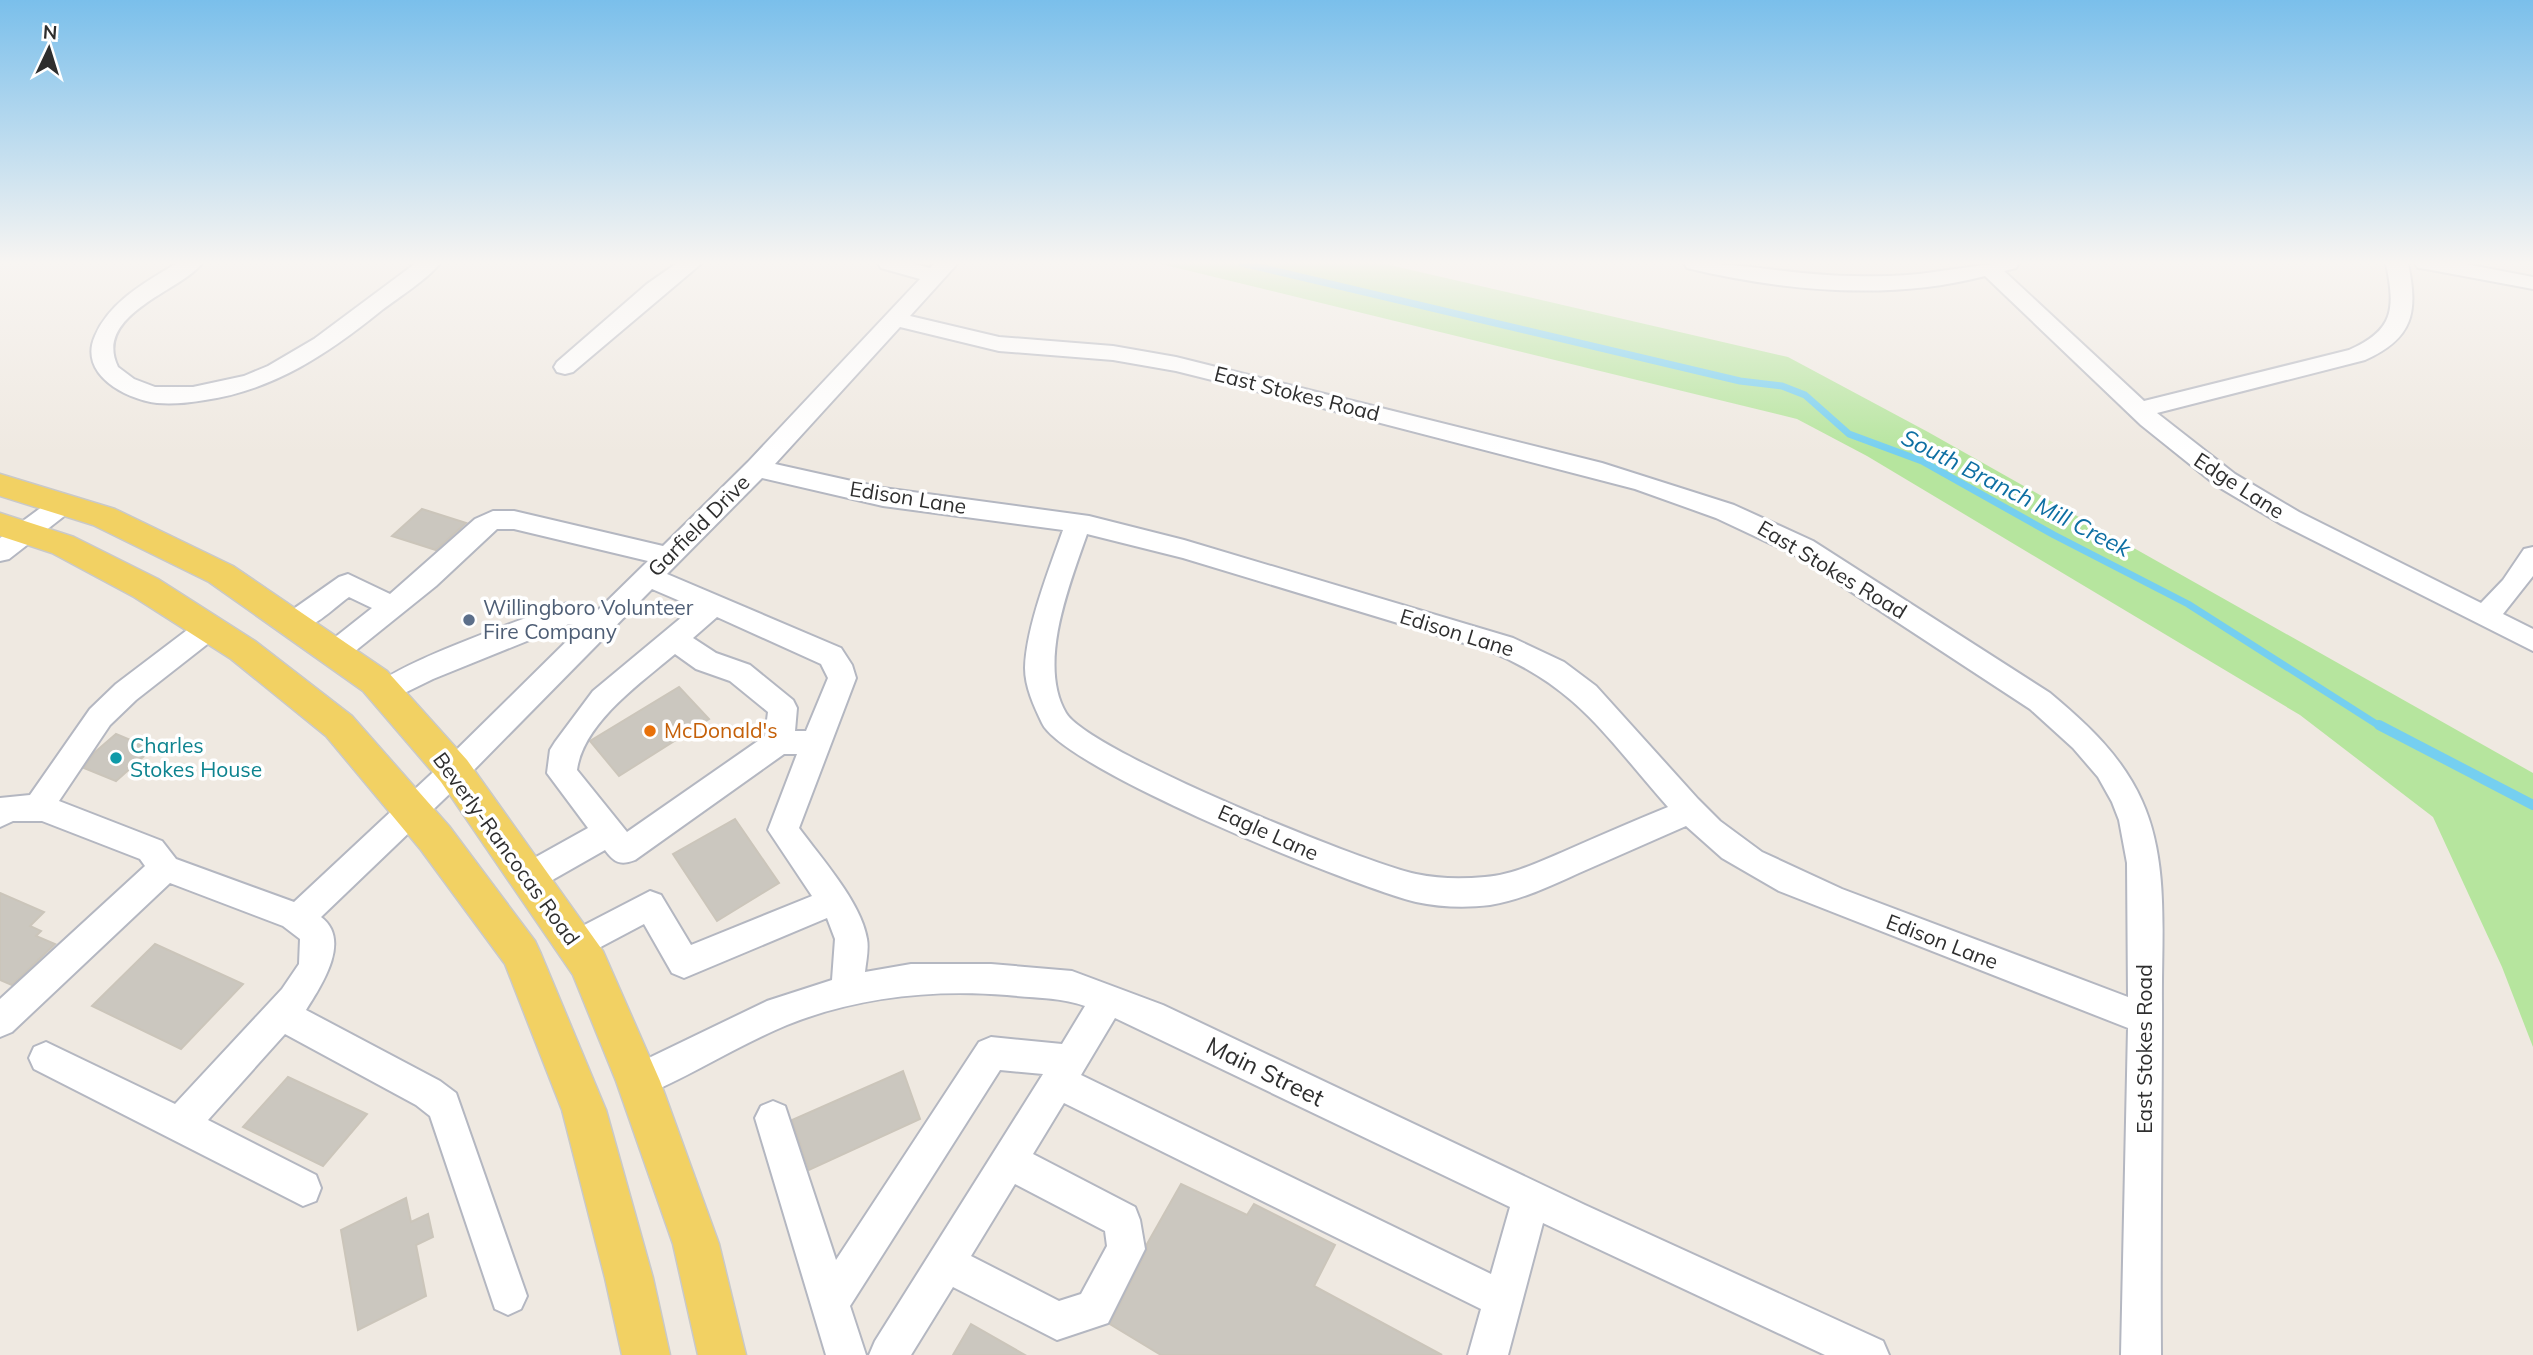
<svg xmlns="http://www.w3.org/2000/svg" width="2533" height="1355" font-family="Mulish,sans-serif">
  <style>
    .green { fill: #b6e59e }
    .lines { fill: none; stroke-linecap: round; stroke-linejoin: round }
    .stream-far1 { stroke: #75cff0; stroke-width: 7 }
    .stream { stroke: #75cff0; stroke-width: 10 }
    .building { fill: #cbc7bf; stroke: #cbc5ba; stroke-width: 2 }
    .minor-casing { stroke: #b4b7c1; stroke-width: 4 }
    .major-casing { stroke: #c9c9c9; stroke-width: 3 }
    .minor { fill: #fff; fill-rule: evenodd }
    .major { fill: #f2d163; fill-rule: evenodd }
    .service-dot { fill: #5c6f8a; stroke: #fff; stroke-width: 2.5 }
    .food-dot { fill: #e8710a; stroke: #fff; stroke-width: 2.5 }
    .culture-dot { fill: #0f9aa8; stroke: #fff; stroke-width: 2.5 }
    .labels { text-anchor: middle; stroke-width: 7; stroke-linejoin: round; paint-order: stroke }
    .street-label { font-size: 21px; fill: #2e2e2e; stroke: #fff }
    .service-label { font-size: 21px; fill: #4e5e75; stroke: #fff; text-anchor: start }
    .food-label { font-size: 21px; fill: #c56008; stroke: #fff; text-anchor: start }
    .culture-label { font-size: 21px; fill: #0d838f; stroke: #fff; text-anchor: start }
    .water-label { font-size: 23px; font-style: italic; fill: #0d6fa3; stroke: #fff }
    .near-street-label { font-size: 24px; fill: #2e2e2e; stroke: #fff }
  </style>
  <rect width="100%" height="100%" fill="#efe9e1"/>
  <path class="green" d="M1157,263H1381L1788,357L1928,432L2533,773V1047L2502,967L2433,817L2300,715L1867,456L1797,419Z"/>
  <g class="lines">
    <path class="stream-far1" d="M1242,263L1740,381L1782,386L1805,395L1849,434L1922,461L2054,535L2188,604L2381,727"/>
    <path class="stream" d="M2379,725L2533,805"/>
  </g>
  <path class="building" d="M422,509L466,523L436,550L392,536Z
    M679,687L709,719L619,776L590,741Z
    M116,734L152,749L116,781L84,768L94,753Z
    M735,819L779,883L717,921L673,854Z
    M0,893L44,912L30,926L41,931L36,936L55,944L12,985L0,980Z
    M155,944L243,984L181,1049L92,1006Z
    M903,1071L920,1119L809,1170L792,1120Z
    M288,1077L367,1114L323,1166L243,1127Z
    M1181,1184L1247,1215L1254,1204L1335,1245L1314,1286L1442,1355H1161L1110,1324L1147,1250V1244Z
    M406,1198L411,1222L428,1214L433,1237L416,1245L426,1296L358,1330L341,1230Z
    M971,1324L1025,1355H953Z"/>
  <g class="lines">
    <defs>
      <path id="minor" d="M177,263H202C182,291 92,314 118,367L134,379L155,387H193L244,376L268,366L314,339L416,263H440C428,279 399,297 382,310C329,353 274,390 205,400C189,403 172,404 157,403C125,399 78,374 95,336C110,301 146,282 177,263Z
        M677,263H702L573,372L565,374L557,372L554,367L557,362L647,284Z
        M878,263H912L930,268L935,263H958L910,316L999,337L1113,346L1176,357L1602,463L1734,505L1813,541L2050,693C2087,724 2122,756 2142,801C2170,863 2161,939 2162,1005C2162,1122 2160,1238 2161,1355H2121L2128,1028L1779,891L1722,858L1686,826C1650,842 1615,857 1579,873C1550,886 1521,900 1490,905C1466,908 1439,907 1416,902C1357,888 1063,769 1042,723C1034,706 1025,687 1025,668C1026,628 1049,569 1063,530L883,506L762,478L667,574L841,648L852,665L856,678L799,828C821,858 861,902 867,939C869,949 866,962 865,972L911,964H991L1072,971L1163,1005L1585,1205L1883,1341L1889,1355H1825L1543,1223L1508,1355H1468L1481,1309L1064,1103L1033,1154L1135,1207L1140,1220L1145,1249L1108,1323L1057,1340L953,1287L911,1355H869L875,1341L1043,1074L1000,1070L850,1306L866,1355H826L755,1118L761,1106L773,1101L785,1106L836,1260L979,1042L991,1037L1062,1044L1085,1006C1061,997 1033,998 1007,995C932,989 856,997 787,1025C736,1046 689,1077 638,1098L626,1093L621,1081L626,1069L767,1001L832,980L835,939L827,918L684,978L672,973L644,924L576,960L565,955L560,945L565,935L650,891L661,895L691,945L812,896L768,830L797,754H784L635,860C620,866 614,862 605,850L540,887L529,891L518,887L513,877L518,867L588,828L547,773L550,750L555,742L593,691L694,607L652,589L464,780L321,917C352,940 321,986 306,1010L440,1081L456,1093L527,1296L521,1309L508,1315L495,1309L430,1116L416,1105L285,1034L208,1120L316,1175L321,1188L316,1201L303,1206L34,1069L29,1058L34,1047L46,1042L175,1104L282,989L299,964L300,939L283,926L170,883L12,1032L0,1037V999L145,866L140,859L42,821H13L0,827V798L30,795L90,709L116,684L199,621L209,618L219,621L223,628L219,635L136,700L110,725L59,801L162,841L176,859L294,902L444,762L581,627L569,624L433,679L384,703L374,700L370,692C383,667 525,619 558,606L568,603L596,612L648,561L514,529H497L436,586L344,660L334,664L324,660L320,653L324,646L372,608L349,597C331,610 305,638 282,631L278,624L282,617L339,577L348,574L390,594L475,519L493,511H514L663,546L748,462L920,279L881,268ZM900,327L999,351L1113,360L1176,371L1288,399L1635,489L1716,518L1795,555L2030,709L2073,748L2098,777L2112,802L2119,820L2127,863L2128,997L1842,889L1762,852L1720,821L1698,799L1596,686L1564,662L1513,638L1184,540L1089,516L883,488L775,464ZM1087,534L1183,558L1487,650C1577,686 1606,737 1668,807C1633,821 1599,836 1565,851C1539,862 1513,875 1485,877C1462,879 1439,879 1416,874C1364,863 1088,751 1066,713C1037,664 1070,583 1087,534ZM717,617L821,664L828,678L806,731H795L797,708L793,700L750,665L716,653L693,638ZM675,654L696,669L730,681L768,712L765,736L627,832L577,770C583,723 641,683 675,654ZM1115,1018L1510,1207L1491,1274L1081,1075ZM1015,1184L1105,1231L1107,1246L1081,1294L1059,1301L971,1256Z
        M1684,263C1741,262 1797,276 1854,276C1881,277 1908,276 1934,272C1963,268 1989,263 2019,263L2016,268L2004,271L2144,401L2349,350C2395,330 2395,308 2386,263H2408C2418,312 2414,338 2365,360L2157,413L2235,474L2299,512L2481,603L2503,580L2524,549L2533,547V576L2503,614L2533,629V651L2281,524L2217,486L2141,425L1985,276C1890,301 1782,291 1687,268Z
        M2415,263H2460L2533,277V289L2426,269L2418,268Z
        M63,495L72,498L76,504L72,510L9,559L0,561V538L54,498Z"/>
      <path id="major" d="M0,474L115,509L233,566L387,671L467,760L603,951L660,1081L719,1244L746,1355H698L673,1244L616,1081L573,975L441,782L363,691L209,582L93,525L0,496Z
        M0,513L74,537L158,579L255,641L352,716L449,826L535,941L541,954L606,1110L653,1278L670,1355H622L605,1278L562,1110L505,964L421,850L326,736L231,659L134,597L52,553L0,536Z"/>
    </defs>
    <use href="#minor" class="minor-casing"/>
    <use href="#major" class="major-casing"/>
    <use href="#minor" class="minor"/>
    <use href="#major" class="major"/>
  </g>
  <linearGradient id="sky" x2="0" y2="1"><stop stop-color="#7abfeb"/><stop offset="0.58" stop-color="#f8f5f2"/><stop offset="1" stop-color="#f8f5f2" stop-opacity="0"/></linearGradient>
  <rect width="2533" height="453" fill="url(#sky)"/>
  <circle class="service-dot" cx="469" cy="620" r="7"/>
  <circle class="food-dot" cx="650" cy="731" r="7"/>
  <circle class="culture-dot" cx="116" cy="758" r="7"/>
  <g class="labels">
    <g class="street-label">
      <text transform="translate(1297 394) rotate(14)" y="7">East Stokes Road</text>
      <text transform="translate(2239 486) rotate(33)" y="7">Edge Lane</text>
      <text transform="translate(908 498) rotate(9)" y="7">Edison Lane</text>
      <text transform="translate(699 526) rotate(-45)" y="7">Garfield Drive</text>
      <text transform="translate(1832 570) rotate(31)" y="7">East Stokes Road</text>
      <text transform="translate(1457 633) rotate(17)" y="7">Edison Lane</text>
      <text transform="translate(1268 833) rotate(24)" y="7">Eagle Lane</text>
      <text transform="translate(506 849) rotate(54)" y="7">Beverly-Rancocas Road</text>
      <text transform="translate(1942 942) rotate(21)" y="7">Edison Lane</text>
      <text transform="translate(2145 1049) rotate(-90)" y="7">East Stokes Road</text>
    </g>
    <g class="service-label">
      <text x="483" y="615">Willingboro Volunteer<tspan x="483" dy="24">Fire Company</tspan></text>
    </g>
    <g class="food-label">
      <text x="664" y="738">McDonald's</text>
    </g>
    <g class="culture-label">
      <text x="130" y="753">Charles<tspan x="130" dy="24">Stokes House</tspan></text>
    </g>
    <g class="water-label">
      <text transform="translate(2016 493) rotate(27)" y="8">South Branch Mill Creek</text>
    </g>
    <g class="near-street-label">
      <text transform="translate(1265 1072) rotate(26)" y="8">Main Street</text>
    </g>
  </g>
  <g transform="translate(49 49) rotate(4)" stroke="#ffffff" stroke-width="5" paint-order="stroke">
  <path d="M0-5L12 26L0 18L-12 26Z" fill="#2e2e2e"/>
  <text y="-10" font-size="19" font-weight="bold" text-anchor="middle" fill="#2e2e2e">N</text>
  </g>
</svg>
